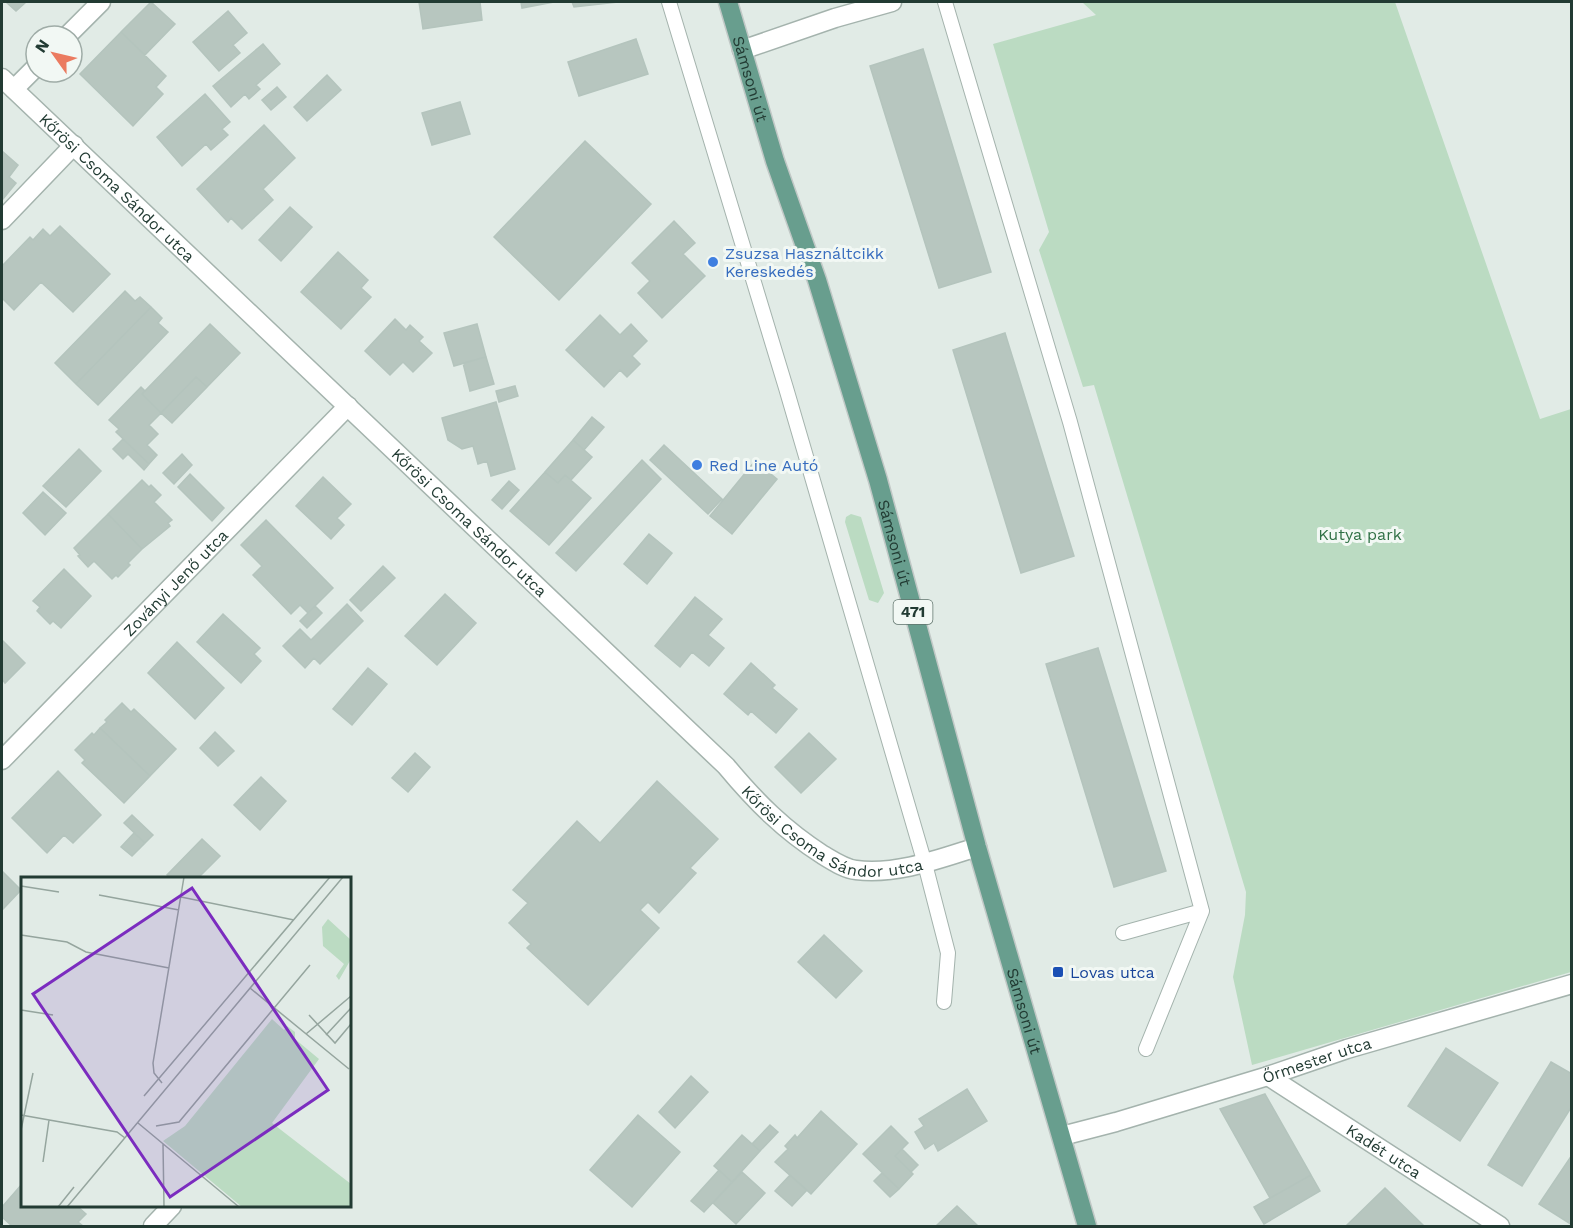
<svg xmlns="http://www.w3.org/2000/svg" width="1573" height="1228" font-family="'Work Sans',sans-serif">
  <style>
    .green { fill: #bbdbc2 }
    .building { fill: #b7c6bf; stroke: #b4c4bd; stroke-width: 1.5 }
    .lines { fill: none; stroke-linecap: round; stroke-linejoin: round }
    .lane-casing { stroke: #a4b3ad; stroke-width: 16 }
    .street-casing { stroke: #a4b3ad; stroke-width: 21 }
    .primary-casing { stroke: #c1c8c6; stroke-width: 21 }
    .lane { stroke: #fff; stroke-width: 14 }
    .street { stroke: #fff; stroke-width: 18 }
    .primary { stroke: #689e8e; stroke-width: 18 }
    .shop-dot { fill: #3f7fe0; stroke: #f2f8f4; stroke-width: 2 }
    .transit-dot { fill: #1a4fb4; stroke: #f2f8f4; stroke-width: 2 }
    .labels { text-anchor: middle; stroke-width: 6; stroke-linejoin: round; paint-order: stroke }
    .shield { fill: #f2f8f4; stroke: #60746d; stroke-width: 1.5 }
    .shield-label { font-size: 15px; font-weight: bold; fill: #223b33 }
    .street-label { font-size: 16px; fill: #223b33; stroke: #f2f8f4 }
    .shop-label { font-size: 16px; fill: #366cbe; stroke: #f2f8f4; text-anchor: start }
    .park-label { font-size: 16px; fill: #2f7045; stroke: #f2f8f4 }
    .transit-label { font-size: 16px; fill: #164399; stroke: #f2f8f4; text-anchor: start }
    .inset-road { fill: none; stroke: #95a59e; stroke-width: 1.5 }
    .view { fill: #7b2cbf; fill-opacity: 0.15; stroke: #7b2cbf; stroke-width: 3 }
    .inset-edge { fill: none; stroke: #223b33; stroke-width: 3 }
  </style>
  <rect width="100%" height="100%" fill="#e1ebe6"/>
  <path class="green" d="M1082,2H1395L1540,419L1571,409V972L1252,1065L1233,977L1245,915L1246,892L1094,385L1083,387L1039,250L1049,232L993,44L1096,15Z
    M851,514L861,517L884,593L878,603L869,600L845,522L846,517Z"/>
  <path class="building" d="M6,2H26L16,11Z
    M151,2L175,24L145,55L121,32Z
    M419,2H480L482,20L423,29Z
    M521,2H554L522,8Z
    M572,2H618L574,7Z
    M228,11L247,33L233,45L240,53L219,71L193,42Z
    M121,32L166,76L156,87L163,94L133,126L80,74Z
    M636,39L648,74L579,96L568,62Z
    M263,44L280,64L256,85L260,89L249,99L245,94L231,107L213,86Z
    M923,49L991,272L939,288L870,66Z
    M327,75L341,90L307,121L294,107Z
    M277,87L286,97L271,110L262,100Z
    M205,94L230,122L222,129L228,135L211,150L206,144L182,166L157,137Z
    M460,102L470,134L432,145L422,113Z
    M264,125L295,158L263,189L273,200L242,229L231,218L228,222L197,189Z
    M585,141L651,204L559,300L494,237Z
    M2,151L18,165L9,177L16,183L3,199Z
    M290,207L312,227L281,261L259,240Z
    M674,221L695,243L683,254L705,276L662,318L638,293L650,281L632,263Z
    M60,226L110,274L73,312L41,282L14,310L2,298V266L30,237L33,240L43,229L50,236Z
    M338,252L368,280L361,288L371,297L341,329L301,292Z
    M125,291L135,301L140,297L151,307L76,384L55,363Z
    M151,307L162,318L158,323L168,332L98,405L76,384Z
    M600,315L620,335L631,324L647,341L632,356L640,364L627,377L620,370L604,387L566,350Z
    M395,319L406,330L410,325L423,337L419,341L432,353L413,372L403,362L390,375L365,351Z
    M210,324L240,353L207,387L196,377L161,413L142,394Z
    M477,324L486,357L454,366L444,333Z
    M1005,333L1074,556L1021,573L953,350Z
    M486,357L494,384L470,391L463,363Z
    M196,377L207,387L172,423L161,413Z
    M515,386L518,396L499,402L496,391Z
    M141,387L145,391L142,394L161,413L149,425L158,434L147,445L157,455L149,464L116,432L119,429L109,420Z
    M496,402L515,469L491,476L487,461L478,464L473,446L462,449L448,440L442,418Z
    M592,417L604,427L584,450L573,440Z
    M123,439L149,464L144,470L128,454L123,459L113,449Z
    M573,440L592,457L571,480L565,475L558,483L545,472Z
    M664,445L722,499L708,514L650,460Z
    M79,449L101,471L66,507L43,486Z
    M182,454L192,465L174,484L163,473Z
    M642,460L661,479L576,571L556,553Z
    M755,461L777,479L732,534L710,516Z
    M545,472L558,483L565,475L591,498L549,545L510,511Z
    M190,474L224,508L212,521L178,487Z
    M323,477L351,504L337,518L344,525L331,539L296,506Z
    M142,480L149,487L151,485L161,495L154,502L172,520L168,523L170,526L142,549L108,514Z
    M509,481L519,490L502,509L492,500Z
    M43,492L66,513L45,535L23,513Z
    M108,514L142,549L128,563L130,565L118,577L116,575L112,579L94,561L88,567L78,556L80,555L74,548Z
    M266,520L333,588L308,613L300,605L291,614L253,575L262,566L241,545Z
    M649,534L672,553L647,584L624,564Z
    M383,566L395,578L361,611L350,600Z
    M64,569L91,596L61,628L53,621L50,624L37,611L40,607L33,601Z
    M445,594L476,623L437,665L405,636Z
    M695,597L722,619L708,635L724,648L709,666L692,652L680,667L655,646Z
    M347,604L363,621L320,664L314,658L305,668L283,646L300,629L311,640Z
    M315,606L322,613L307,628L300,621Z
    M223,614L260,648L254,654L261,661L241,683L197,642Z
    M2,640L25,663L5,683L2,679Z
    M177,642L224,688L195,719L148,673Z
    M1098,648L1166,871L1114,887L1046,664Z
    M751,663L775,685L772,688L797,709L776,733L751,711L748,715L724,694Z
    M368,668L387,684L352,725L333,709Z
    M122,703L131,712L134,709L176,749L150,776L100,728L107,722L105,720Z
    M100,728L150,776L124,803L82,763L85,760L75,750L92,733L94,735Z
    M215,732L234,751L218,766L200,748Z
    M809,733L836,759L801,793L775,767Z
    M415,753L430,767L408,792L392,778Z
    M58,771L101,815L73,843L64,835L47,853L12,818Z
    M261,777L286,801L260,830L234,805Z
    M657,781L718,839L690,868L696,873L659,913L648,902L640,910L659,928L588,1005L527,948L531,944L509,923L528,903L513,890L577,821L600,843Z
    M132,815L153,835L145,843L124,823Z
    M134,833L145,843L132,856L121,847Z
    M202,839L220,856L198,878H171L167,875Z
    M2,871L21,890L2,910Z
    M824,935L862,971L836,998L798,962Z
    M1446,1048L1498,1083L1460,1141L1408,1106Z
    M1551,1062L1572,1074V1106L1522,1186L1488,1165Z
    M691,1076L708,1092L675,1128L659,1112Z
    M967,1089L987,1121L938,1151L934,1143L925,1149L915,1132L924,1126L919,1119Z
    M1265,1094L1311,1175L1270,1198L1220,1109Z
    M821,1111L857,1144L811,1194L775,1162L788,1149L785,1146L795,1135L797,1138Z
    M638,1115L680,1152L632,1207L590,1170Z
    M770,1125L778,1132L760,1151L752,1144Z
    M891,1126L908,1143L895,1156L913,1174L899,1189L863,1154Z
    M742,1135L760,1151L732,1182L714,1166Z
    M902,1149L918,1165L911,1172L895,1156Z
    M1572,1155V1225L1539,1204Z
    M719,1170L732,1182L704,1212L691,1201Z
    M742,1172L765,1193L736,1224L713,1203Z
    M882,1173L899,1189L890,1197L874,1181Z
    M790,1175L807,1190L792,1206L775,1191Z
    M1311,1175L1320,1191L1264,1224L1254,1207Z
    M22,1184V1206H77L86,1214L78,1222L83,1226H12L2,1217V1207Z
    M1385,1188L1424,1226H1346Z
    M957,1206L978,1226H936Z"/>
  <g class="lines">
    <defs>
      <path id="lane" d="M669,2L786,388L925,864L948,953L944,1002
        M945,2L1070,422L1202,911L1146,1049
        M1123,933L1202,911"/>
      <g id="street">
        <path d="M67,36L101,2"/>
        <path d="M742,50L835,18L892,2"/>
        <path id="s1" d="M2,78L726,766C756,802 784,830 823,855C833,861 845,869 856,870C897,875 939,859 977,847"/>
        <path d="M14,89L36,67"/>
        <path d="M2,220L74,145"/>
        <path id="s2" d="M2,760L348,406"/>
        <path id="s3" d="M1268,1076L1500,1226"/>
        <path id="s4" d="M1062,1136L1116,1122L1268,1076L1347,1049L1572,984"/>
        <path d="M153,1226L172,1206"/>
      </g>
      <g id="primary">
        <path id="s5" d="M728,2L775,161L817,280L878,480L977,847L1087,1226"/>
      </g>
    </defs>
    <use href="#lane" class="lane-casing"/>
    <use href="#street" class="street-casing"/>
    <use href="#primary" class="primary-casing"/>
    <use href="#lane" class="lane"/>
    <use href="#street" class="street"/>
    <use href="#primary" class="primary"/>
  </g>
  <g class="shop-dot">
    <circle cx="713" cy="262" r="6"/>
    <circle cx="697" cy="465" r="6"/>
  </g>
  <rect class="transit-dot" x="1052" y="966" width="12" height="12" rx="3"/>
  <g class="labels">
    <rect class="shield" x="893.5" y="600" width="39" height="24" rx="4.5"/>
    <g class="shield-label">
      <text x="913" y="617">471</text>
    </g>
    <g class="street-label">
      <text dy="6" stroke="none"><textPath href="#s5" startOffset="80">Sámsoni út</textPath></text>
      <text dy="6" stroke="none"><textPath href="#s1" startOffset="159">Kőrösi Csoma Sándor utca</textPath></text>
      <text dy="6" stroke="none"><textPath href="#s1" startOffset="645">Kőrösi Csoma Sándor utca</textPath></text>
      <text dy="6" stroke="none"><textPath href="#s5" startOffset="566">Sámsoni út</textPath></text>
      <text dy="6" stroke="none"><textPath href="#s2" startOffset="248">Zoványi Jenő utca</textPath></text>
      <text dy="6" stroke="none"><textPath href="#s1" startOffset="1131">Kőrösi Csoma Sándor utca</textPath></text>
      <text dy="6" stroke="none"><textPath href="#s5" startOffset="1052">Sámsoni út</textPath></text>
      <text dy="6" stroke="none"><textPath href="#s4" startOffset="266">Őrmester utca</textPath></text>
      <text dy="6" stroke="none"><textPath href="#s3" startOffset="138">Kadét utca</textPath></text>
    </g>
    <g class="shop-label">
      <text x="725" y="259">Zsuzsa Használtcikk<tspan x="725" dy="18">Kereskedés</tspan></text>
      <text x="709" y="471">Red Line Autó</text>
    </g>
    <g class="park-label">
      <text x="1360" y="540">Kutya park</text>
    </g>
    <g class="transit-label">
      <text x="1070" y="978">Lovas utca</text>
    </g>
  </g>
  <g transform="translate(21 877)">
    <rect width="330" height="330" fill="#e1ebe6"/>
    <path d="M307,42L330,63V82L318,103L315,99L323,87L302,69L301,50ZM251,142L263,153L266,149L274,155V162L298,182L251,246L330,307V330H221L142,264L164,249Z" fill="#bbdbc2"/>
    <path class="inset-road" d="M0,9L38,15M78,18L158,33M160,20L273,43M0,58L46,65L65,75L148,91M229,111L328,192M0,133L32,138M288,138L314,166L330,147M285,157L330,119M305,158L330,131M141,206L133,196L132,186L163,0M123,219L309,0M0,238L96,255L104,261M117,246L218,330M135,249L158,245L289,88M0,253L12,196M142,267L143,330M22,285L28,243M37,330L53,310M46,330L322,0"/>
    <path class="view" d="M171,11L307,213L149,320L12,117Z"/>
    <rect width="330" height="330" class="inset-edge"/>
  </g>
  <rect width="1573" height="1228" fill="none" stroke="#223b33" stroke-width="6"/>
  <g transform="translate(54 54) rotate(304)"><circle r="28" fill="#f2f8f4" stroke="#9faca7" stroke-width="1.5"/>
  <path d="M0-4.5L10 22L0 15L-10 22Z" fill="#eb7b60"/>
  <text y="-9" font-size="16" font-weight="bold" text-anchor="middle" fill="#223b33">N</text>
  </g>
</svg>
